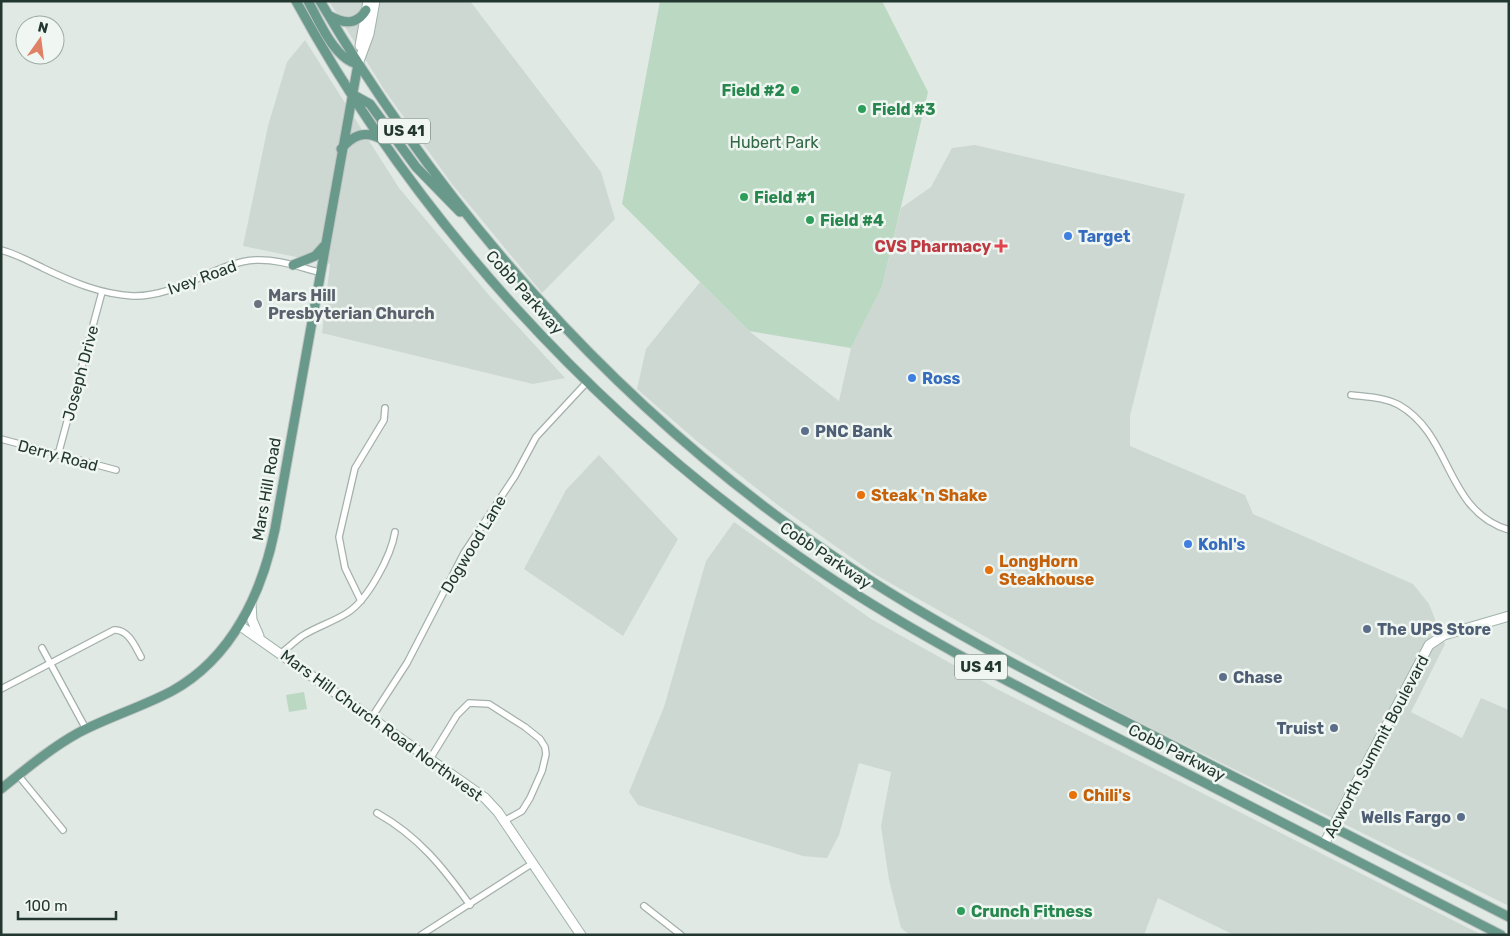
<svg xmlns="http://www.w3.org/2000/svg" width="1510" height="936" font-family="Rubik,sans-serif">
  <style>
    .built { fill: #ced8d3 }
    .green { fill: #bbd8c2 }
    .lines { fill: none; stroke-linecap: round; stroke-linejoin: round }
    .street-casing { stroke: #a4b0ab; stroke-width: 8 }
    .secondary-casing { stroke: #a0b3ac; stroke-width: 11 }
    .primary-casing { stroke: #bdc3c1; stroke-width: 11 }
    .street { stroke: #fff; stroke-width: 5.5 }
    .secondary { stroke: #fff; stroke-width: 9 }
    .primary { stroke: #69998b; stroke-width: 9 }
    .leisure-dot { fill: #2e9e5b; stroke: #f0f6f2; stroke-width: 2 }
    .shop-dot { fill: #3f7fe0; stroke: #f0f6f2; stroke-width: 2 }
    .health-dot { fill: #e0444e; stroke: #f0f6f2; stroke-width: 2 }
    .worship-dot { fill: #6b7280; stroke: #f0f6f2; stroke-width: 2 }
    .service-dot { fill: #5c6f8a; stroke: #f0f6f2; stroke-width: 2 }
    .food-dot { fill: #e8710a; stroke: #f0f6f2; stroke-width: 2 }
    .labels { text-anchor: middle; stroke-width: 5; stroke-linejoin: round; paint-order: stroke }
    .shield { fill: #f0f6f2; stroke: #60706b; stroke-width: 1 }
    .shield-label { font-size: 15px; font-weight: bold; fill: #233731 }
    .leisure-label { font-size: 16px; font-weight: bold; fill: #27864d; stroke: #f0f6f2; text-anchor: start }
    .park-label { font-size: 16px; fill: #326845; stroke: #f0f6f2 }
    .shop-label { font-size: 16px; font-weight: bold; fill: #366cbe; stroke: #f0f6f2; text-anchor: start }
    .health-label { font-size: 16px; font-weight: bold; fill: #be3a42; stroke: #f0f6f2; text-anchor: end }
    .street-label { font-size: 16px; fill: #233731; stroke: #f0f6f2 }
    .worship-label { font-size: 16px; font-weight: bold; fill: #5b616d; stroke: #f0f6f2; text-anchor: start }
    .service-label { font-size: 16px; font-weight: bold; fill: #4e5e75; stroke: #f0f6f2; text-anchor: start }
    .food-label { font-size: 16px; font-weight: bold; fill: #c56008; stroke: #f0f6f2; text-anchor: start }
  </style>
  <rect width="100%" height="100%" fill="#e0e9e4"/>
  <path class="built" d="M329,1H470L601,172L615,219L542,293L452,184L385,91Z
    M305,40L399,188L488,294L565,378L533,384L322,333L330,264L243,246L268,126L287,62Z
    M975,145L1185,194L1130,416V446L1245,495L1253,514L1413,584L1429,604L1445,644L1411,712L1462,738L1481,698L1509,710V906L1115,710L876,575L779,506L698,442L637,389L646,349L700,282L749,331L839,401L851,348L882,287L901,208L931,187L952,148Z
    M599,455L678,539L623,636L524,569L566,490Z
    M734,522L871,619L995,688L1482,935L1230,933L1158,898L1144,935H910L901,928L889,880L881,826L891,772L859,763L839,835L827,858L803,856L638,805L629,792L664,707L706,561Z"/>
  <path class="green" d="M660,1H882L928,92L882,287L851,348L749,331L622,204Z
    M304,692L307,709L289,712L286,695Z"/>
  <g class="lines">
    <defs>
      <path id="street" d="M1,250C16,254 29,261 43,268C72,282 100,294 133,296C179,297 215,262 256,260C278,259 299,267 319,272
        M1351,395C1367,397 1384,397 1399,405C1453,436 1445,511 1509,530
        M1,439L116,470
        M58,455L102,292
        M361,601L345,568L339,537L355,468L384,420L385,408
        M42,648L86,729
        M281,653C288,648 295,641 302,636C316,627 333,622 347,613C368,600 391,556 395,532
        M1,689L114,630C128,629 135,646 141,657
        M372,717L407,663L464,553L515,476L536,437L588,381
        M430,759L457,715L469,703L489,704L525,727L540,739L545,747L546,754L542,771L530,798L522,811L504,821
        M18,775L63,830
        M377,813C418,836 443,867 470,905
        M644,906L681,935
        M421,935L533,863"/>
      <path id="secondary" d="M360,46L368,1
        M358,64L369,34L375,1
        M251,604L252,620L259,636
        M239,625L485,798L498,812L581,935
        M1324,844L1429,645L1444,635L1509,616"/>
      <path id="primary" d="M296,1C416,221 595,415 801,558C906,631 1020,688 1133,746C1256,809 1379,872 1501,935
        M308,1C319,21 335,60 358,64
        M320,1C443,210 608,397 807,538C918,617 1039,678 1160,739C1277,798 1393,858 1509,917
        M330,16C344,24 357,25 366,10
        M352,94L370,104L416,167L460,212
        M341,149C353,135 365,130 381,139
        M293,265L315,256L324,246
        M1,789C26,769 51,748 78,733C108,717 142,707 172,691C232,658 262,593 275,529L358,64"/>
    </defs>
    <use href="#street" class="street-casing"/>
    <use href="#secondary" class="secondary-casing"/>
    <use href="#primary" class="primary-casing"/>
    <use href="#street" class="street"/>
    <use href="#secondary" class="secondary"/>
    <use href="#primary" class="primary"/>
  </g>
  <g class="leisure-dot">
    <circle cx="795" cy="90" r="5"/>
    <circle cx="862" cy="109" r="5"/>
    <circle cx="744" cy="197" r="5"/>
    <circle cx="810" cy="220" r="5"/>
    <circle cx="961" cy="911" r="5"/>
  </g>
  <g class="shop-dot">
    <circle cx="1068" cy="236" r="5"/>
    <circle cx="912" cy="378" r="5"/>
    <circle cx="1188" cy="544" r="5"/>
  </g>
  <path class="health-dot" d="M998.5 238.5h5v5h5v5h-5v5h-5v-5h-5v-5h5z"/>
  <circle class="worship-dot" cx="258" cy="304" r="5"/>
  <g class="service-dot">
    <circle cx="805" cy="431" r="5"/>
    <circle cx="1367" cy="629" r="5"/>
    <circle cx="1223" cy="677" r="5"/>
    <circle cx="1334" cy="728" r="5"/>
    <circle cx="1461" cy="817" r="5"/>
  </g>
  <g class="food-dot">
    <circle cx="861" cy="495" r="5"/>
    <circle cx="989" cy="570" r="5"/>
    <circle cx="1073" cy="795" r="5"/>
  </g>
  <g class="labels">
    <g class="shield">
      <rect x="378" y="118.5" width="52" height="25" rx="4"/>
      <rect x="955" y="654.5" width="52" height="25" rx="4"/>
    </g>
    <g class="shield-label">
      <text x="404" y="136">US 41</text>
      <text x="981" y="672">US 41</text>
    </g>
    <g class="leisure-label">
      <text x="785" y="96" text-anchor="end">Field #2</text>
      <text x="872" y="115">Field #3</text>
      <text x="754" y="203">Field #1</text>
      <text x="820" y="226">Field #4</text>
      <text x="971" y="917">Crunch Fitness</text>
    </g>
    <g class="park-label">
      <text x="774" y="148">Hubert Park</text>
    </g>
    <g class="shop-label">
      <text x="1078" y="242">Target</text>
      <text x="922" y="384">Ross</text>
      <text x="1198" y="550">Kohl's</text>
    </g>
    <g class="health-label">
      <text x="991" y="252">CVS Pharmacy</text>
    </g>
    <g class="street-label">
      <text transform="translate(202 277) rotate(-20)" y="6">Ivey Road</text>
      <text transform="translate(525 292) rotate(48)" y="6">Cobb Parkway</text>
      <text transform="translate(80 373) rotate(-75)" y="6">Joseph Drive</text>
      <text transform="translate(58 455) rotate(15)" y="6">Derry Road</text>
      <text transform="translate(266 489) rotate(-80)" y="6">Mars Hill Road</text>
      <text transform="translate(473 544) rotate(-59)" y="6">Dogwood Lane</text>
      <text transform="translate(826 555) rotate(34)" y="6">Cobb Parkway</text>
      <text transform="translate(382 725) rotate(36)" y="6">Mars Hill Church Road Northwest</text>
      <text transform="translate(1376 746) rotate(-62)" y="6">Acworth Summit Boulevard</text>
      <text transform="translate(1177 752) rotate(27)" y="6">Cobb Parkway</text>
    </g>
    <g class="worship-label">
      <text x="268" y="301">Mars Hill<tspan x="268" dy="18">Presbyterian Church</tspan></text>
    </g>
    <g class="service-label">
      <text x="815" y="437">PNC Bank</text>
      <text x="1377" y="635">The UPS Store</text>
      <text x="1233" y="683">Chase</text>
      <text x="1324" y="734" text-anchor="end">Truist</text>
      <text x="1451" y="823" text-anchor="end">Wells Fargo</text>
    </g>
    <g class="food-label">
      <text x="871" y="501">Steak 'n Shake</text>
      <text x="999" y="567">LongHorn<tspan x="999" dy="18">Steakhouse</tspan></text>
      <text x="1083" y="801">Chili's</text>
    </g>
  </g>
  <rect width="1510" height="936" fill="none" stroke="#233731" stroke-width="5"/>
  <g transform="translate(40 40) rotate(14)"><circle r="24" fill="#f0f6f2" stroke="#9eaaa5"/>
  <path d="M0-4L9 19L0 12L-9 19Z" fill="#e08166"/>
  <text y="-8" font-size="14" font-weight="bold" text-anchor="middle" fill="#233731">N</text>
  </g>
  <path d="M18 911v8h98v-8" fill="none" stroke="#233731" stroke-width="2.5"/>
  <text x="25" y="911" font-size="15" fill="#233731" stroke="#f0f6f2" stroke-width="4" paint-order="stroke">100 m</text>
</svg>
